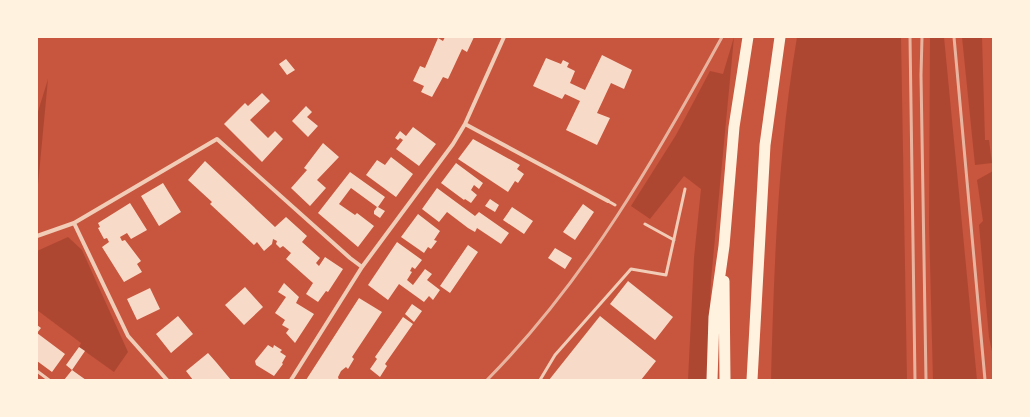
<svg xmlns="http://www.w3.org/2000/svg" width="1030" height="417" font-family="Montserrat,sans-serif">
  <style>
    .green { fill: #ae4732 }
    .building { fill: #f7dbc8 }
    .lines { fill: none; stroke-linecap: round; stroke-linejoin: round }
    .service { stroke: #f1ccb7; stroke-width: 3 }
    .minor { stroke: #f1ccb7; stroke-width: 4 }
    .motorway { stroke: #fff3e0; stroke-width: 11 }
    .rail { stroke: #e9b49f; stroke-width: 3 }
  </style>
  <rect width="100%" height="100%" fill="#c8553d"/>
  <path class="green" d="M734,37L711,280L707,380H688L694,258L701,189L684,176L650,219L631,206L676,135L710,71L723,74Z
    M797,37H901L907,380H771C774,266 778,150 797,37Z
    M930,37H944L977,380H933L929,223Z
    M962,37H982L985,140H989L992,163L975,165Z
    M48,79L37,195V115Z
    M993,171V356L989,337L979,225L983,221L977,180Z
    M68,237L82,250L128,352L114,372L79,347L81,343L37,310V251Z"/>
  <path class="building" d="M445,37H474L467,52L462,49L448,79L443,77L432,97L421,92L424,86L413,81L420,66L425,68L438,38L443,41Z
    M602,55L632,70L624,89L611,83L597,113L610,118L597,145L566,130L580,101L565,94L562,99L533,86L546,58L561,64L563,60L569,63L567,67L575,71L570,83L585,90Z
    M286,59L295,70L287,75L279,64Z
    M262,93L270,101L250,120L268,138L275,131L283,139L262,162L224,124L245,103L248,106Z
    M306,106L312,112L307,117L318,126L308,137L292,121Z
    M413,127L436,144L419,166L396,149L403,140L400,138L398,140L395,138L400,131L406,136Z
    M473,139L520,165L517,169L524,174L518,183L515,181L508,192L458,159Z
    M323,143L339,157L317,180L326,188L310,206L291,188L307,170L304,168Z
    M391,157L413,174L396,197L366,175L377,160L385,165Z
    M205,161L275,227L286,217L307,236L302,242L320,258L316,263L319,266L325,257L343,269L328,292L326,291L318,302L306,294L313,283L286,259L291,253L283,246L280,248L276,244L277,241L273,239L272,244L264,251L257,242L254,245L210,204L212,202L188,180Z
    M456,163L483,183L479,189L474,185L471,190L477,195L471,203L465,199L464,200L441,183Z
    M350,172L385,197L378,207L385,211L380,218L374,214V211L377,207L351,188L339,204L355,215L357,213L374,226L358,247L318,213Z
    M163,183L181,212L159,226L141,196Z
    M437,188L475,216L479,212L509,233L501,244L477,228L475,232L468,228L447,212L439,222L422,209Z
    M490,199L499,205L495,212L485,206Z
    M130,203L147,230L131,239L127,233L120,237L122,241L125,240L141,261L137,264L142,272L124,282L102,247L109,242L107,238L104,239L98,228L100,227L98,223Z
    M583,204L594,212L575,240L563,232Z
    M512,207L533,221L524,234L503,220Z
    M418,214L440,231L434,240L437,241L431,249L428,247L424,253L401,237Z
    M397,242L422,260L415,269L412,267L410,271L412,272L407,280L413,285L425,269L432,274L427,280L440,290L433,300L429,296L424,302L399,284L388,300L368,285Z
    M468,245L478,252L450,293L440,286Z
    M555,248L572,258L565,269L548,258Z
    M628,281L673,317L655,340L610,304Z
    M284,283L299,297L296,303L314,314L295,343L286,333L289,329L282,325L285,320L275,313L286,297L278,292Z
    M245,287L263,307L244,325L225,305Z
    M150,288L160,309L137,320L127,299Z
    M359,298L382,312L352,357L354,359L348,369L346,367L341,371L338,377L339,380H306Z
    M412,304L422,311L414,322L405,314Z
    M178,316L193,334L171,353L156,334Z
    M600,316L656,361L641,380H549Z
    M403,317L413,324L385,364L387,366L380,377L370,369L377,359L375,357Z
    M37,325L41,328L37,333L65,354L52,372L37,361Z
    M268,345L273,348L274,345L282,350L280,352L286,356L282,363L283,364L274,376L256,365L255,361Z
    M79,347L85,351L72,370L66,365Z
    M208,353L216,362L231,380H193L186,371Z
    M72,370L86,380H64Z"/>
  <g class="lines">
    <path class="service" d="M608,201L615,205
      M645,224L674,240
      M37,371L49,380
      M540,380L555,355L631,269L666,275L685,189"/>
    <path class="minor" d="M465,124L608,201
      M74,223L128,336L167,380
      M37,236L74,223L217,139L350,258L362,267
      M291,380L362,267L453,144L465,124L504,37"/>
    <path class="motorway" d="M724,281L725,380
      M712,380L714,317L724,246L734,127L748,37
      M752,380L765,145L780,37"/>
    <path class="rail" d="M910,37L915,380
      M922,37L921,75L926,380
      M954,37L985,380
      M487,380C586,280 655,159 722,37"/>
  </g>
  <rect width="1030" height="417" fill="none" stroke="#fff3e0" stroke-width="76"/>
</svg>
